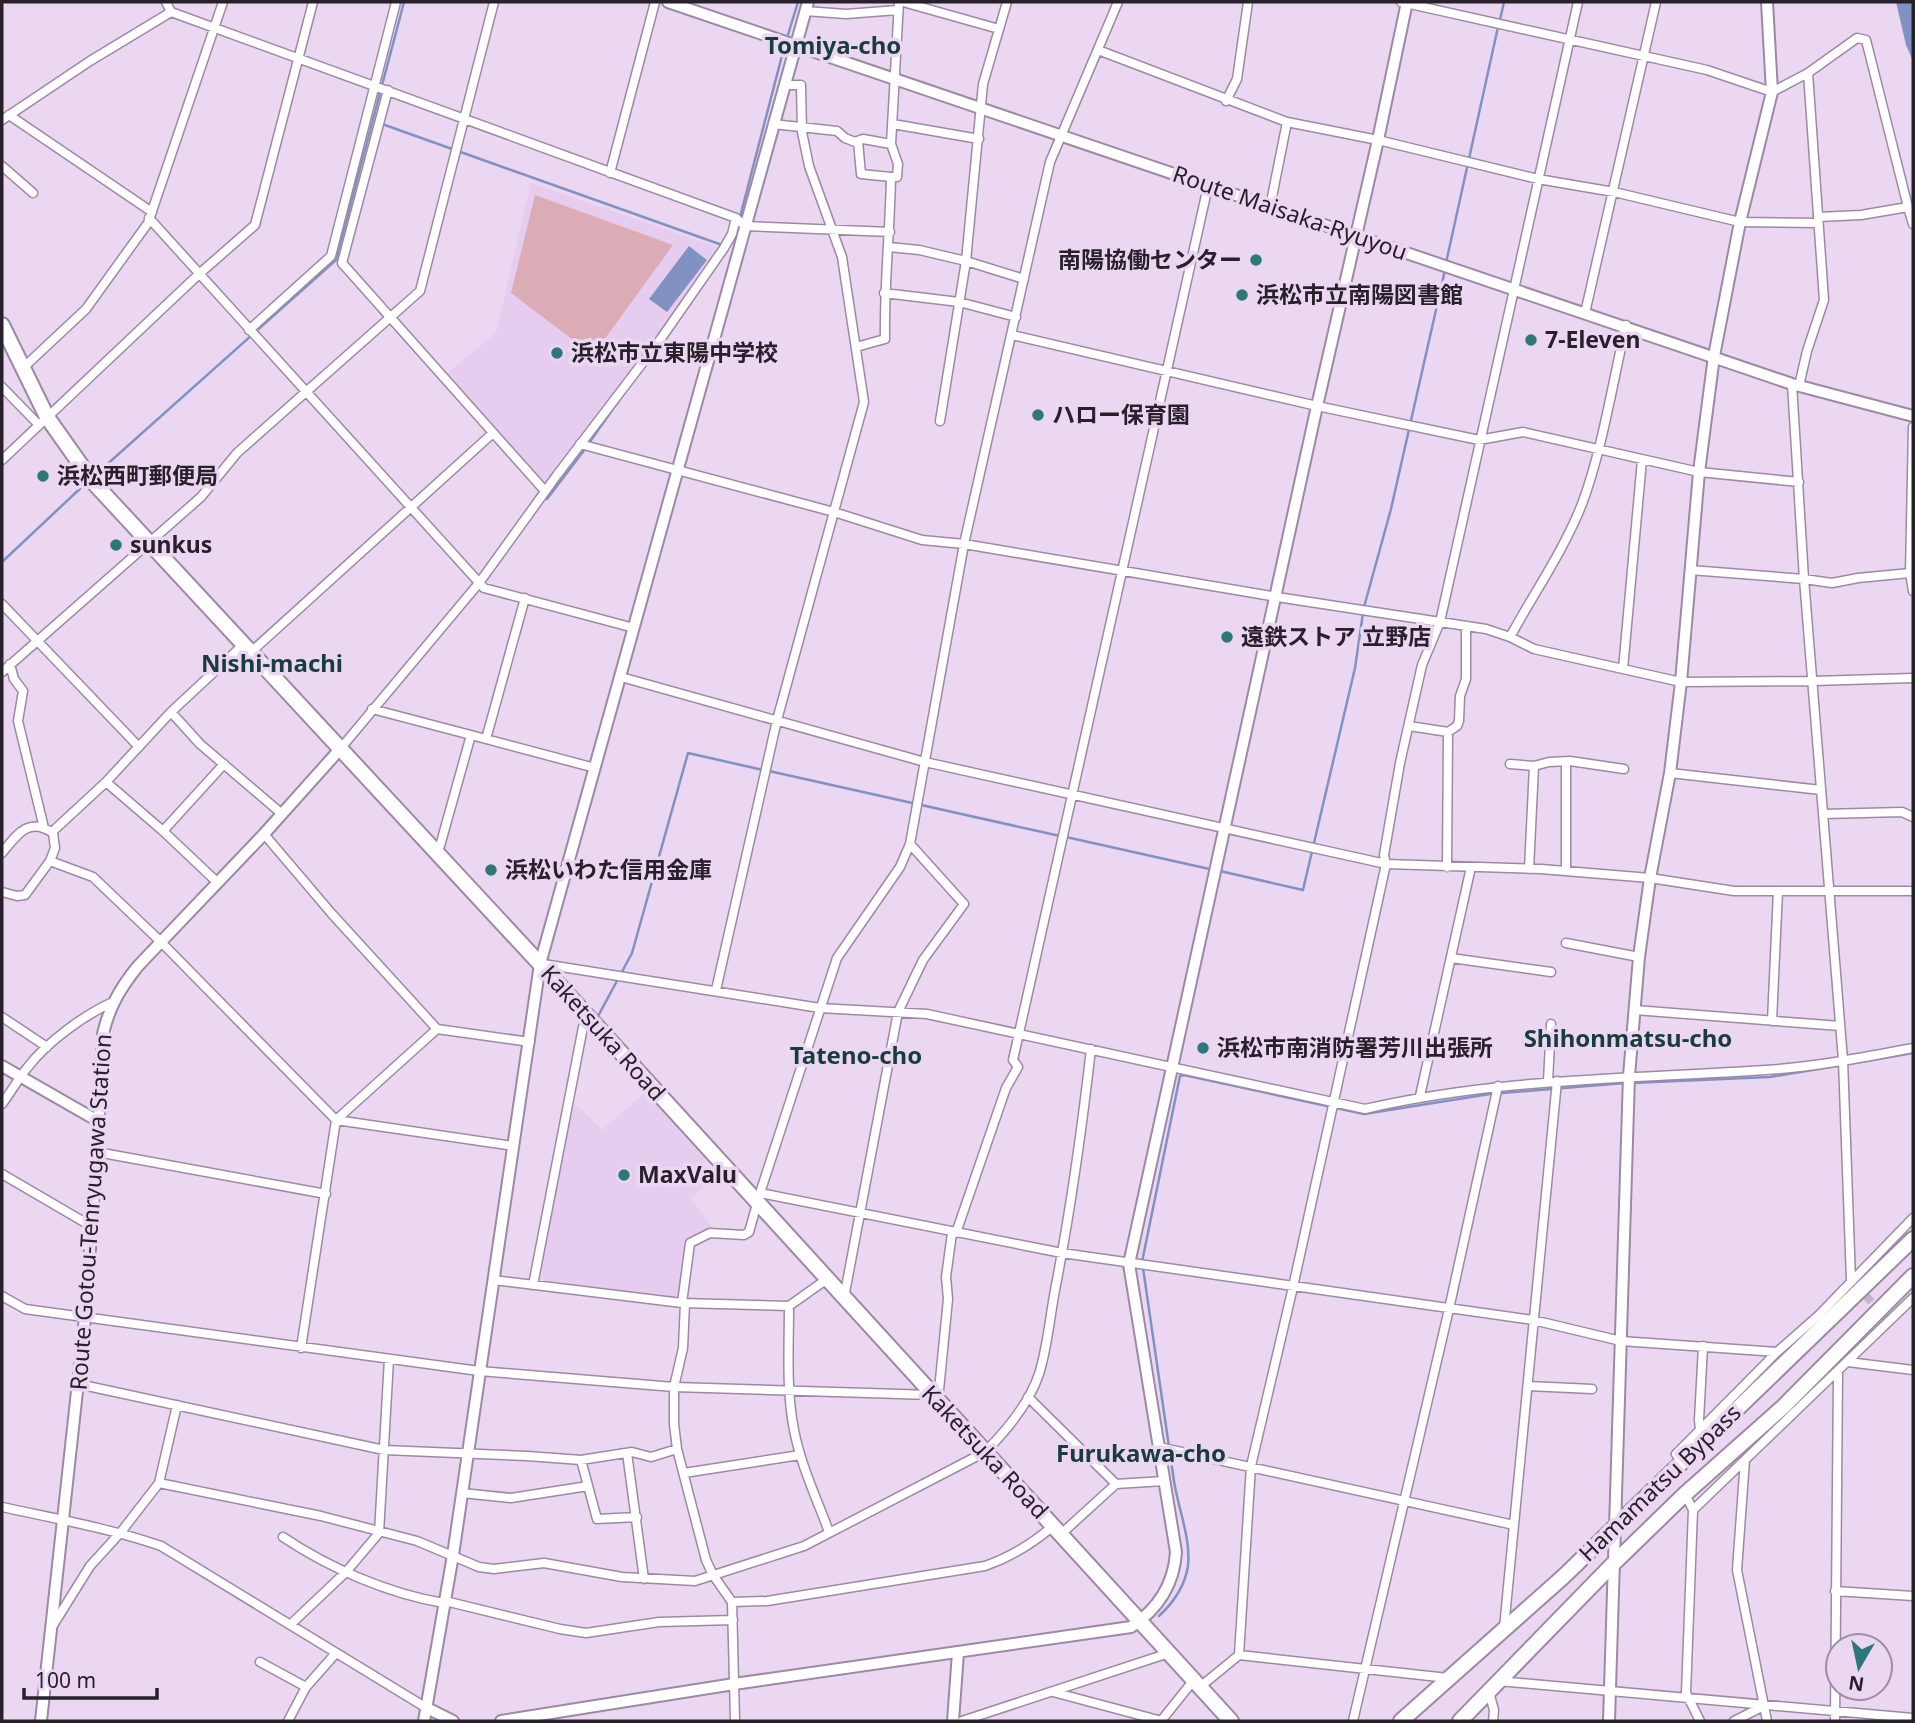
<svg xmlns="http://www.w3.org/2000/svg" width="1915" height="1723" font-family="'Noto Sans','Noto Sans JP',sans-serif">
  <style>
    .built { fill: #e6ccef }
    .green { fill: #dbacb6 }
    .water { fill: #8191c2 }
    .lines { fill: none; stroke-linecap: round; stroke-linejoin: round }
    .stream { stroke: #8191c2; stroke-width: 2.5 }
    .street-tunnel { stroke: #c5b2cb; stroke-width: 8; stroke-dasharray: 8 4; stroke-linecap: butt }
    .street-casing { stroke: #9d89a3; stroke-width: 11 }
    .secondary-casing { stroke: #9d89a3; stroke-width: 14 }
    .highway-casing { stroke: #9d89a3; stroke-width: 18 }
    .street { stroke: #fff; stroke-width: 8 }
    .secondary { stroke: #fff; stroke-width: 10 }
    .highway { stroke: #fff; stroke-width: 14 }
    .poi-dot { fill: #2d777a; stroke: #ecd7f3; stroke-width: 2.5 }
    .labels { text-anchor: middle; stroke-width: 7; stroke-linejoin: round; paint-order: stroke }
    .street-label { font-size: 23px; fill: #28202b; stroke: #ecd7f3 }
    .poi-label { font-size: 23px; font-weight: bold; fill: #28202b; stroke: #ecd7f3; text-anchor: start }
    .neighbourhood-label { font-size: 24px; font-weight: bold; fill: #193c3d; stroke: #ecd7f3 }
  </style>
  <rect width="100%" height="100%" fill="#ecd7f3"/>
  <path class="built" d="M531,183L717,247L661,331L544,483L446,375L496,332Z
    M645,1093L705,1159L704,1187L691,1198L712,1227L700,1231L687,1243L679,1297L540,1280L556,1173L575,1104L602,1130Z"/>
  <path class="green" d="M535,195L673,245L593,355L511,293Z"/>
  <path class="water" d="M1896,2H1913V61L1906,45Z
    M689,246L707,260L667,312L649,299Z"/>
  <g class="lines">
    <path class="stream" d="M1500,20L1504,2
      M787,38L798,2
      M382,124L722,245
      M740,217L785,44
      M1446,263L1498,27
      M379,311L484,428
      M589,443L627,389
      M94,476L336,260L404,2
      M544,496L547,499L585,449
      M2,562L86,483
      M1364,607L1391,509L1445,270
      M769,771L1060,836
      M1066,837L1214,870
      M1220,871L1303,890L1355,668L1363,613
      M597,1018L632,953L688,753L763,770
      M1631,1083L1770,1077L1913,1053
      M1142,1262L1180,1076L1184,1075L1364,1114L1490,1094L1625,1083
      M1143,1268C1153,1339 1163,1410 1174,1481C1178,1508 1191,1538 1188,1566C1185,1586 1173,1603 1159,1616"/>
    <path class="street-tunnel" d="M1858,1287L1890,1323"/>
    <defs>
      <path id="street" d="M166,2L171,12
        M903,2L999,29
        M1401,2L1707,70L1772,92L1808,73L1824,300L1807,351L1799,386
        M805,11L846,14L898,10
        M1098,50L1287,122L1378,140L1538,179L1614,192L1740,222L1818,223
        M1808,73L1857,38L1866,40L1908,207
        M388,90L342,263L545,491
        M1226,101L1237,79L1248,2
        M9,115L152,212
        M2,120L90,61L171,12L736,218L745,226L890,232
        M773,124L837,131L845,138L855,142L863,139L891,144
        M893,124L979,139
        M858,141L861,174L891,177
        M2,166L33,193
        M610,173L655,2
        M1270,207L1287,122
        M1818,217L1861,215L1908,207L1913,224
        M149,218L484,588L634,628
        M889,247L919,250L966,261L983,84L1007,2
        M884,293L959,302L1016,317
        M1585,313L1656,2
        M249,330L331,256L396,2
        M1012,335L1317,406L1479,440L1523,432L1699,472L1799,482
        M856,347L885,339C884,285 890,231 891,177H897L898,164L891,144L899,2
        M23,368L86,309L148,223L223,2
        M1792,384L1804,579L1843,1060L1851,1280
        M2,387L39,425
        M940,421L966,261L1024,279
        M1913,427L1910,573L1913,591
        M580,444L834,512L922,540L964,544L1277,597L1486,629L1510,637L1534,649L1681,682L1813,681L1913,678
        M2,460L199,274L255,225L313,2
        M1690,570L1804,579L1832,583L1858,578L1910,573
        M2,604L139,747
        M1510,637C1534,593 1564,550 1582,504C1602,451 1613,381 1626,325
        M251,652L493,433
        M10,664L14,679L23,691L18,721L44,828
        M1623,669L1642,460
        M2,672L201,497L237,453L420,291L494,2
        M621,677L925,762L1386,864L1541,869L1650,878L1734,891H1913
        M372,709L486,739L525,598
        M171,712L200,744L282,814
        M1409,726L1448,732
        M486,739L595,768
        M341,748L479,583L557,475L660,340L724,248L732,234L736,218
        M1510,764L1534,766L1549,762L1570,761L1624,769
        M1670,773L1821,790
        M106,782L163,831L218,883
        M1823,814L1902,812L1913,817
        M163,831L224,764
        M52,832L106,782L171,712L244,644
        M264,834L332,914L437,1029L530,1042
        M435,850L440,846L471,735
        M2,853C17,835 28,816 53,833L55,848L50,861L93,877L161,942L336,1120L513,1146
        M1447,867L1448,732L1457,726L1459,721L1460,696L1466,679V627
        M1529,869L1534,766
        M1566,871V762
        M2,892L17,896L25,895L50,861
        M1566,943L1639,957
        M1451,958L1551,972
        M543,964L820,1008L927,1014L1365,1109C1499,1078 1631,1079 1766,1070C1815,1067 1865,1057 1913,1048
        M716,990L777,720L864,402L842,257L809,166L802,132L801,85H784
        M1635,1010L1840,1026
        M2,1017L47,1047
        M1772,1021L1778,891
        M1548,1081L1551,1024
        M1420,1096L1471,867
        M2,1104C11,1092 18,1079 27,1068C47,1042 84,1015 113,1002
        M97,1152L326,1194
        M2,1174L91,1226
        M760,1193L1062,1253L1533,1320L1621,1341L1777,1352
        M956,1233L1006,1088L1018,1067L1013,1060L1019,1033L1208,186
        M493,1280L682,1303L789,1306L827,1279
        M533,1285L583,1027L590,1020
        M2,1296L25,1309L479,1371L674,1387L932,1395L939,1390L948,1299L946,1277L952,1233
        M844,1298L898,1012L923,960L964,904L910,844
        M682,1303L690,1243L710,1233L744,1235L749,1232L760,1193L837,958L900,867L910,844L964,544L1050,162L1118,2
        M685,1303L683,1348L674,1387V1424L677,1449L706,1560L713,1575L732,1602L735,1721
        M789,1306C789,1347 786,1390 794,1430C801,1466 817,1499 829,1532
        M301,1348L336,1120L437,1029
        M1848,1362L1913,1370
        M78,1384L384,1450L527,1456L581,1460L632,1452L651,1457L677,1449
        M1528,1386L1592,1389
        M1028,1397L1116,1484
        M1700,1429L1699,1420L1703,1346
        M1159,1447L1514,1525
        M627,1453L644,1579
        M581,1460L597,1519L637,1517
        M1745,1460L1737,1570L1767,1721
        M1682,1462L1676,1454L1777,1352L1818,1316L1913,1218
        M684,1473L800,1455
        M159,1483L321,1516L417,1541L479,1567L494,1569L544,1563L622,1577L695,1581L804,1546L985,1452C1007,1430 1029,1404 1039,1374C1048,1346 1050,1314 1056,1285C1071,1207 1082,1128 1091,1049
        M462,1493L511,1498L588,1486
        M1685,1494L1693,1510L1686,1693L1700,1721
        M2,1507C57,1519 108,1528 161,1546L425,1707
        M1693,1510L1913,1298
        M1060,1535L1116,1484L1164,1481
        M283,1537C329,1568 389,1594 444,1603
        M1835,1591L1913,1596
        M445,1601L560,1629L586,1633L659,1622L733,1620
        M732,1602L767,1601L985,1566C1011,1557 1032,1544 1053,1526
        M291,1624L346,1572L379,1533L389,1359
        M52,1627L90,1566L121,1532L159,1483L177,1405
        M1504,1628L1557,1081
        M1239,1655L1448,1678
        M260,1662L306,1687
        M1498,1681L1913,1718
        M1200,1687L1239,1655L1251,1466L1293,1287L1386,864L1384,855L1400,763L1422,665L1440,622L1578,2
        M1053,1692L1162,1721
        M1489,1692L1494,1710L1493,1721
        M288,1721L306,1687L336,1653
        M962,1721L1169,1653
        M1161,1721L1193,1681
        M1353,1721L1449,1309L1498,1086
        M1734,1721L1762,1707
        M1835,1721L1838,1373"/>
      <path id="secondary" d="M668,2L1792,384L1913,416
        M2,1066L98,1121
        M425,1707L453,1721
        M41,1721L85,1318L97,1152L103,1034C109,1007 121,987 138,966L264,834L341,748
        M424,1721L453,1555L540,964L808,2
        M501,1721L734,1684L1131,1627C1158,1609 1174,1585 1176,1552L1129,1264L1317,406L1378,140L1407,2
        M953,1721L958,1653
        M1609,1721L1629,1076L1639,957L1650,878L1670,773L1681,682L1699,472L1714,356L1740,222L1772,92L1767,2"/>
      <path id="highway" d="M2,325L47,417L93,482L540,964L1231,1721
        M1401,1721L1563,1577L1913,1239
        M1460,1721L1613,1564L1685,1494L1783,1407L1913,1276"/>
    </defs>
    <use href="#street" class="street-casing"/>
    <use href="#secondary" class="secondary-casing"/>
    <use href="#highway" class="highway-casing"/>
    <use href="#street" class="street"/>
    <use href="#secondary" class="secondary"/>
    <use href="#highway" class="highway"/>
  </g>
  <g class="poi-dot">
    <circle cx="1256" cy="260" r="7"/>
    <circle cx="1242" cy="295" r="7"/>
    <circle cx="1531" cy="340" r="7"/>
    <circle cx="557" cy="353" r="7"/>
    <circle cx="1038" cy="415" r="7"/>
    <circle cx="43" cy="476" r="7"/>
    <circle cx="116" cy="545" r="7"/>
    <circle cx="1227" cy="637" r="7"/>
    <circle cx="491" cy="870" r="7"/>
    <circle cx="1203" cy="1048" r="7"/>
    <circle cx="624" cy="1175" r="7"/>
  </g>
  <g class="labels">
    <g class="street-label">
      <text transform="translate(1290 213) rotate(19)" y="8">Route Maisaka-Ryuyou</text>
      <text transform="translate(603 1033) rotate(48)" y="8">Kaketsuka Road</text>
      <text transform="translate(91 1212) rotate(-86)" y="8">Route Gotou-Tenryugawa Station</text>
      <text transform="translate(985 1452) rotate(47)" y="8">Kaketsuka Road</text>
      <text transform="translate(1660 1483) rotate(-44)" y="8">Hamamatsu Bypass</text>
    </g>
    <g class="poi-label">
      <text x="1242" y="268" text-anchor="end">南陽協働センター</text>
      <text x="1256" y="303">浜松市立南陽図書館</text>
      <text x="1545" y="348">7-Eleven</text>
      <text x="571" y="361">浜松市立東陽中学校</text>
      <text x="1052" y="423">ハロー保育園</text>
      <text x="57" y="484">浜松西町郵便局</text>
      <text x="130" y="553">sunkus</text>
      <text x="1241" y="645">遠鉄ストア 立野店</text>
      <text x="505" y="878">浜松いわた信用金庫</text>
      <text x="1217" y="1056">浜松市南消防署芳川出張所</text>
      <text x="638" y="1183">MaxValu</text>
    </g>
    <g class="neighbourhood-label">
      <text x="833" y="54">Tomiya-cho</text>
      <text x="272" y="672">Nishi-machi</text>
      <text x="1628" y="1047">Shihonmatsu-cho</text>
      <text x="856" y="1064">Tateno-cho</text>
      <text x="1141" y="1462">Furukawa-cho</text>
    </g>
  </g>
  <rect width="1915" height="1723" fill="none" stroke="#28202b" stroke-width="7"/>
  <g transform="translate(1859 1667) rotate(189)"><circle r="33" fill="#ecd7f3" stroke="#9e8ea3" stroke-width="2"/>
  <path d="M0-5L12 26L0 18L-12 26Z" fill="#2d777a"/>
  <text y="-10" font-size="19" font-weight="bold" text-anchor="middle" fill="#28202b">N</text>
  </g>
  <path d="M24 1688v10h133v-10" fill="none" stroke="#28202b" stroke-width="3.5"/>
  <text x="35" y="1688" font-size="21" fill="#28202b" stroke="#ecd7f3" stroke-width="5" paint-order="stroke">100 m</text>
</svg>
